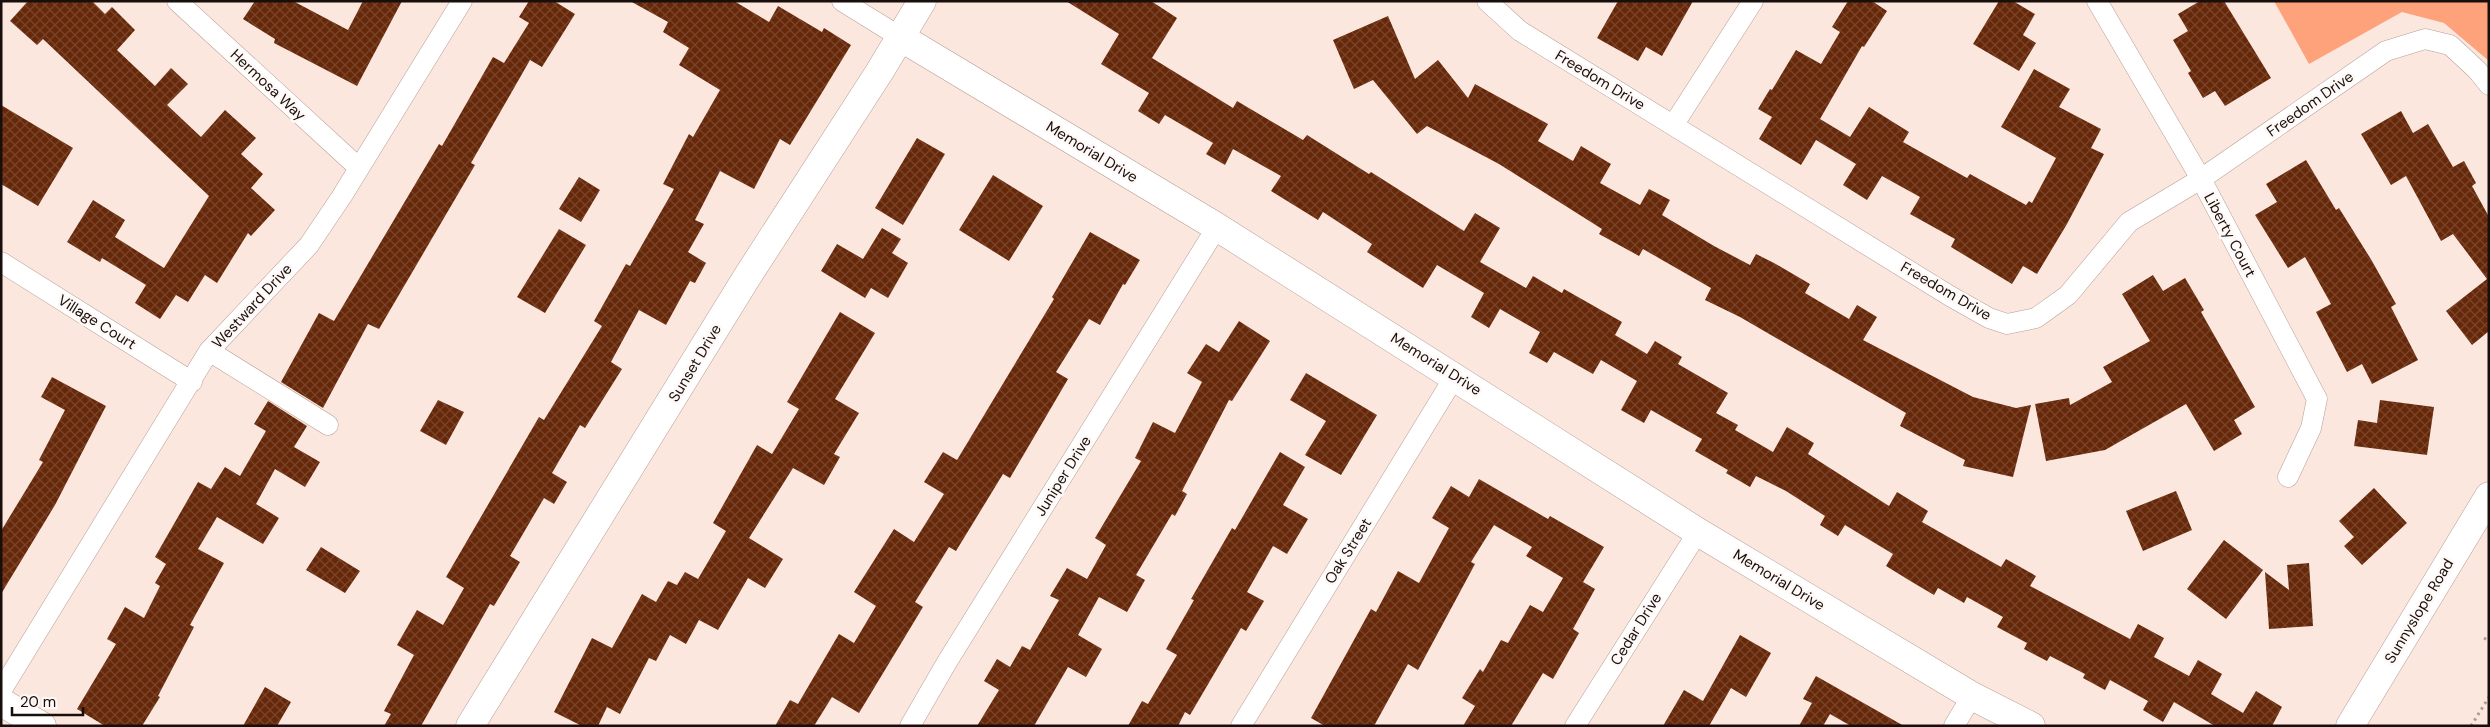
<svg xmlns="http://www.w3.org/2000/svg" width="2490" height="727" font-family="'DM Sans',sans-serif">
  <style>
    .grass { fill: #fea27b }
    .building { fill: url(#building-cross-hatch) }
    .lines { fill: none; stroke-linecap: round; stroke-linejoin: round }
    .street-casing { stroke: #b79f95; stroke-width: 21 }
    .secondary-casing { stroke: #b79f95; stroke-width: 29 }
    .path { stroke: #ad9c96; stroke-width: 3; stroke-dasharray: 2.5 4; stroke-linecap: butt }
    .street { stroke: #fff; stroke-width: 20 }
    .secondary { stroke: #fff; stroke-width: 28 }
    .labels { text-anchor: middle; stroke-width: 5; stroke-linejoin: round; paint-order: stroke }
    .street-label { font-size: 15px; fill: #180f0c; stroke: #fef8f6 }
  </style>
  <defs>
    <pattern id="building-cross-hatch" width="8" height="8" patternUnits="userSpaceOnUse" patternTransform="scale(1.25)"><rect width="8" height="8" fill="#672809"/><path d="M0 0l8 8M0 8l8-8" fill="none" stroke="#78452c"/></pattern>
  </defs>
  <rect width="100%" height="100%" fill="#fce7df"/>
  <path class="grass" d="M2274,1H2489V61L2444,23L2402,12L2309,64Z"/>
  <path class="building" d="M28,1H92L105,14L112,7L135,30L117,50L155,86L171,68L188,84L167,105L201,137L225,110L256,138L241,154L263,174L251,188L275,210L251,236L248,233L217,283L205,275L188,302L176,295L160,319L135,303L146,285L102,258L100,262L67,242L93,200L125,220L115,237L164,268L209,196L43,39L37,45L10,21Z
    M255,1H293L348,30L363,1H402L357,86L274,43L275,39L243,19Z
    M529,1H554L575,14L542,67L530,60L471,163L475,165L379,329L368,324L323,408L281,382L319,313L334,321L439,144L442,146L493,57L504,63L529,23L519,17Z
    M630,1H734L769,22L778,6L822,32L824,28L851,45L790,145L780,139L754,189L720,171L695,220L704,224L688,252L706,263L695,283L690,281L666,325L639,310L611,362L622,369L585,428L580,425L552,473L567,482L554,504L544,498L510,556L520,562L494,606L490,604L421,726H384L391,714L384,711L414,655L397,645L417,610L443,625L464,588L446,577L539,417L544,420L602,326L594,321L626,264L630,266L674,189L663,184L689,134L693,137L720,90L679,65L689,48L663,32L668,22Z
    M1066,1H1151L1177,18L1152,58L1233,108L1237,101L1303,140L1307,135L1369,174L1371,172L1464,231L1475,213L1500,228L1480,262L1526,288L1533,276L1562,293L1564,289L1622,322L1615,335L1647,354L1655,341L1682,357L1678,364L1728,393L1716,413L1738,425L1735,430L1773,452L1787,427L1814,443L1808,454L1889,506L1897,492L1928,511L1922,522L2001,567L2006,559L2036,576L2030,586L2130,639L2138,624L2164,638L2154,657L2189,676L2198,660L2222,674L2211,694L2243,713L2256,691L2282,707L2272,726H2215L2174,702L2163,722L2143,710L2148,701L2110,680L2105,690L2083,678L2085,674L2050,656L2047,661L2024,649L2027,643L1997,627L2003,617L1967,597L1964,603L1938,588L1934,595L1912,582L1886,566L1893,554L1845,525L1838,536L1820,525L1825,516L1786,491L1756,476L1750,487L1726,473L1728,470L1695,451L1702,439L1651,410L1644,423L1621,410L1637,381L1601,360L1593,374L1554,352L1547,363L1529,353L1540,332L1500,309L1489,328L1471,317L1484,293L1437,265L1423,288L1367,252L1372,244L1323,212L1318,220L1271,191L1281,176L1233,149L1225,165L1206,154L1213,143L1165,115L1159,124L1138,111L1149,93L1101,64L1119,34Z
    M1618,1H1693L1662,56L1646,47L1638,61L1597,38Z
    M1848,1H1872L1887,11L1864,47L1862,46L1820,119L1850,137L1869,107L1909,132L1903,142L1967,178L1970,174L2026,205L2029,201L2032,203L2056,158L2001,127L2034,69L2070,89L2059,107L2101,129L2091,148L2104,154L2067,224L2037,274L2023,266L2012,284L1951,247L1955,239L1910,214L1920,197L1882,176L1867,200L1843,185L1856,164L1816,140L1801,165L1759,139L1772,117L1758,109L1770,89L1772,90L1796,50L1821,64L1840,32L1832,27Z
    M1999,1H2013L2035,14L2023,35L2036,43L2019,71L1973,44Z
    M2200,1H2224L2271,78L2225,106L2215,91L2203,98L2188,73L2191,71L2173,40L2188,31L2178,14Z
    M1388,16L1415,79L1438,60L1468,98L1475,84L1548,124L1538,141L1573,161L1581,146L1611,164L1600,183L1640,205L1649,189L1670,200L1662,215L1714,246L1750,265L1756,254L1774,263L1810,284L1805,293L1849,319L1857,305L1877,317L1863,340L1973,397L2016,408L2031,405L2013,477L1963,466L1965,460L1900,426L1906,413L1740,317L1705,300L1711,288L1643,249L1639,256L1599,234L1602,229L1499,164L1427,126L1417,134L1373,80L1354,89L1333,40Z
    M1,105L73,148L38,206L1,184Z
    M2401,111L2413,133L2428,124L2453,167L2464,161L2476,183L2472,186L2489,217V331L2472,345L2446,311L2487,279L2453,234L2441,241L2406,176L2391,185L2361,134Z
    M917,138L945,154L903,225L875,208Z
    M2306,160L2336,210L2339,208L2372,261L2396,304L2391,307L2418,360L2372,384L2362,364L2347,372L2316,312L2331,304L2305,257L2288,268L2255,215L2277,202L2266,184Z
    M993,175L1043,206L1009,261L959,230Z
    M579,177L600,190L581,222L559,209Z
    M882,228L901,239L892,253L908,263L888,298L871,288L865,298L821,271L837,244L863,259Z
    M559,229L586,245L545,313L517,297Z
    M1090,232L1140,260L1125,285L1123,284L1100,325L1089,319L1056,372L1068,379L1010,478L1003,474L956,551L949,547L915,602L923,607L859,713L832,697L814,726H775L790,700L798,704L839,634L854,643L876,606L854,592L894,529L914,542L944,494L924,482L943,452L957,460L1054,299L1052,297Z
    M2153,275L2163,291L2185,278L2204,310L2201,312L2255,407L2234,420L2242,434L2214,451L2186,404L2105,450L2046,461L2035,404L2069,398L2070,405L2112,382L2103,367L2150,341L2122,294Z
    M840,312L875,333L835,399L859,413L834,454L840,457L824,485L793,468L749,538L783,559L765,588L748,578L718,630L699,620L686,644L670,635L656,661L649,658L620,714L607,707L598,726H582L554,712L592,638L612,648L642,594L656,602L668,581L677,585L685,572L698,579L726,531L713,523L757,445L772,454L799,409L787,402Z
    M1239,321L1270,341L1232,401L1229,400L1182,491L1187,494L1175,516L1172,514L1136,575L1145,580L1127,612L1099,597L1078,635L1102,649L1086,677L1068,667L1034,726H977L999,690L984,681L997,659L1010,667L1022,646L1030,650L1059,600L1050,596L1067,568L1087,579L1106,545L1095,538L1141,461L1135,458L1153,422L1175,433L1202,382L1187,373L1206,344L1219,352Z
    M1306,373L1377,415L1341,475L1305,455L1326,421L1290,400Z
    M52,377L106,406L55,505L1,594V531L43,462L39,460L65,410L41,397Z
    M438,400L464,412L446,445L420,431Z
    M2380,400L2434,407L2427,455L2354,446L2358,420L2377,423Z
    M268,401L307,426L294,447L320,462L305,487L275,469L256,504L279,518L263,544L217,517L198,549L224,563L190,625L194,627L158,696L160,697L142,726H105L77,709L116,644L107,639L125,607L144,618L160,586L155,583L166,564L155,557L198,482L211,489L225,467L240,476L266,431L254,424Z
    M1280,452L1305,467L1283,505L1308,519L1287,554L1273,546L1247,592L1264,601L1246,631L1241,628L1190,715L1185,712L1178,726H1128L1142,701L1148,704L1177,655L1166,649L1194,600L1191,599L1232,528L1235,530Z
    M1479,479L1548,519L1550,516L1604,547L1583,582L1595,589L1573,629L1579,633L1553,679L1543,673L1511,726H1463L1475,706L1462,698L1480,669L1483,672L1501,640L1508,643L1530,605L1543,612L1563,578L1526,556L1532,547L1494,525L1471,562L1475,564L1418,670L1408,664L1374,726H1325L1311,718L1371,609L1376,612L1398,571L1419,583L1449,528L1432,518L1451,486L1469,497Z
    M2374,488L2407,523L2362,565L2344,546L2354,537L2339,521Z
    M2176,491L2192,530L2143,551L2126,511Z
    M2224,540L2263,570L2226,619L2187,589Z
    M321,547L360,571L345,593L306,570Z
    M2309,563L2313,626L2269,629L2265,572L2289,590L2287,565Z
    M1740,635L1771,653L1746,697L1731,688L1709,726H1663L1684,690L1703,701Z
    M1816,676L1904,726H1851L1830,714L1823,726H1799L1812,703L1803,699Z
    M265,687L291,702L277,726H243Z"/>
  <g class="lines">
    <defs>
      <path id="street" d="M177,1L359,168
        M842,1L900,37
        M1487,1L1520,31L1950,296L1989,318L2007,324L2036,318L2068,295L2129,222L2201,179L2386,51L2425,39L2450,45L2477,70L2489,85
        M2097,1L2201,179L2317,399L2311,428L2288,477
        M1674,124L1753,1
        M1,262L192,382
        M209,351L328,425
        M1,691L209,351L309,245L342,196L462,1
        M910,726L947,662L1217,227
        M1241,726L1455,376
        M1575,726L1698,532
        M1954,726L1972,696"/>
      <path id="secondary" d="M900,37L1217,227L1698,532L1972,696L2031,726
        M1,702L42,726
        M470,726L747,277L880,71L922,1
        M2350,726L2489,496"/>
    </defs>
    <use href="#street" class="street-casing"/>
    <use href="#secondary" class="secondary-casing"/>
    <path class="path" d="M2484,638L2489,641
      M2471,726L2489,697"/>
    <use href="#street" class="street"/>
    <use href="#secondary" class="secondary"/>
  </g>
  <g class="labels">
    <g class="street-label">
      <text transform="translate(1600 80) rotate(31)" y="5">Freedom Drive</text>
      <text transform="translate(268 85) rotate(43)" y="5">Hermosa Way</text>
      <text transform="translate(2310 104) rotate(-35)" y="5">Freedom Drive</text>
      <text transform="translate(1092 152) rotate(31)" y="5">Memorial Drive</text>
      <text transform="translate(2230 235) rotate(62)" y="5">Liberty Court</text>
      <text transform="translate(1946 291) rotate(30)" y="5">Freedom Drive</text>
      <text transform="translate(252 306) rotate(-47)" y="5">Westward Drive</text>
      <text transform="translate(97 322) rotate(32)" y="5">Village Court</text>
      <text transform="translate(695 363) rotate(-59)" y="5">Sunset Drive</text>
      <text transform="translate(1436 364) rotate(32)" y="5">Memorial Drive</text>
      <text transform="translate(1063 476) rotate(-58)" y="5">Juniper Drive</text>
      <text transform="translate(1348 551) rotate(-58)" y="5">Oak Street</text>
      <text transform="translate(1779 580) rotate(31)" y="5">Memorial Drive</text>
      <text transform="translate(2419 611) rotate(-59)" y="5">Sunnyslope Road</text>
      <text transform="translate(1636 629) rotate(-58)" y="5">Cedar Drive</text>
    </g>
  </g>
  <rect width="2490" height="727" fill="none" stroke="#180f0c" stroke-width="5"/>
  <path d="M12 707v8h71v-8" fill="none" stroke="#180f0c" stroke-width="2.5"/>
  <text x="20" y="707" font-size="15" fill="#180f0c" stroke="#fef8f6" stroke-width="4" paint-order="stroke">20 m</text>
</svg>
